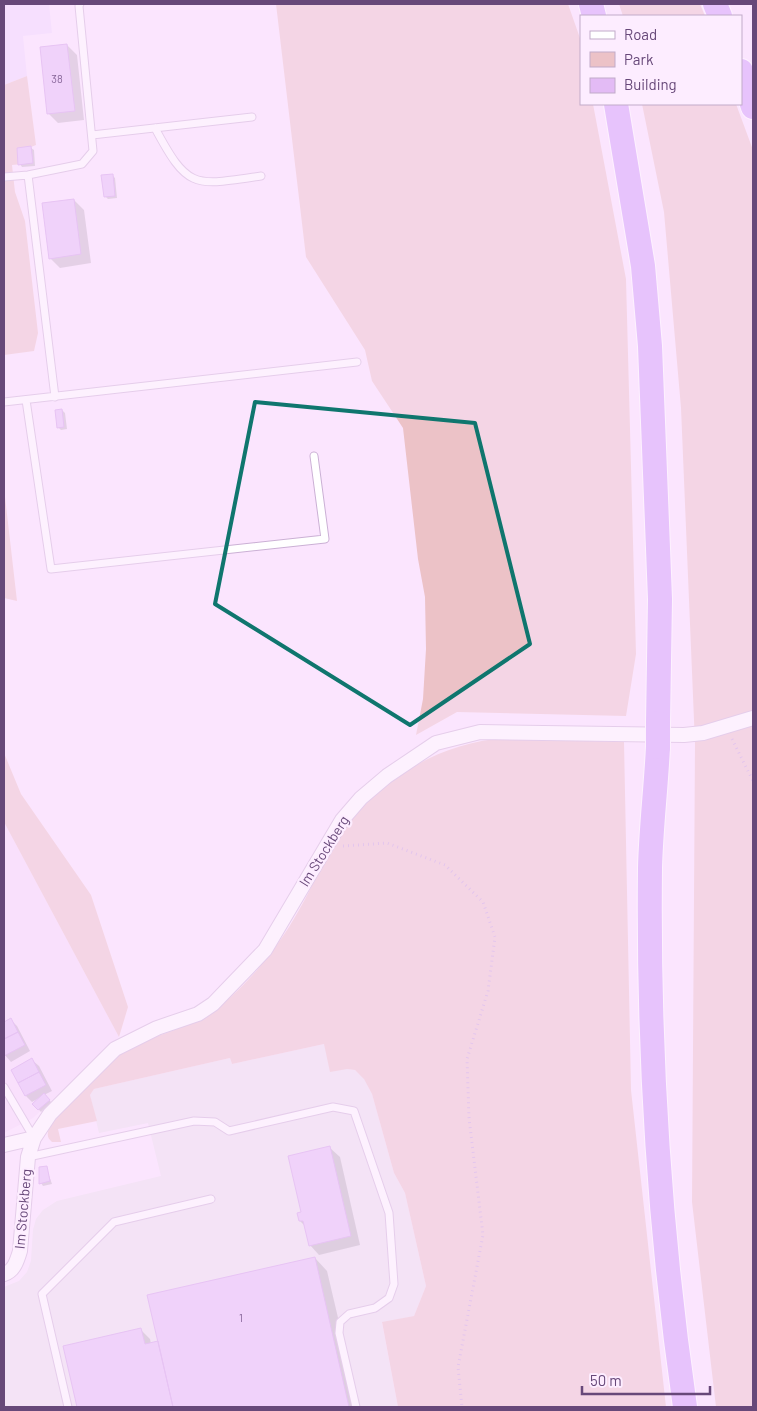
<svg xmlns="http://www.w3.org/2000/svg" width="757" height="1411" font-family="Barlow,sans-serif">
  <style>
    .residential { fill: #f6d9fb }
    .commercial { fill: #efd8fe }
    .industrial { fill: #eadfed }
    .green { fill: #ecc2c7 }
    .shadow { fill: #0003 }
    .building { fill: #e3bbf5; stroke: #ce9ae8 }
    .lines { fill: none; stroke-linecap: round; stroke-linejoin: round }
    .lane-casing { stroke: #cbb0d5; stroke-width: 9 }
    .street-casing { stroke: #cbb0d5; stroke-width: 16 }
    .highway-casing { stroke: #fff; stroke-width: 26 }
    .path { stroke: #c69eda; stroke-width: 3; stroke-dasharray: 1 4; stroke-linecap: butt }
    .lane { stroke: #fff; stroke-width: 7 }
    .street { stroke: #fff; stroke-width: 14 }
    .highway { stroke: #cf99fb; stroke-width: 24 }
    .highway-bridge-casing { stroke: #fff; stroke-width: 26; stroke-linecap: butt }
    .highway-bridge { stroke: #cf99fb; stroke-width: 24 }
    .marked { fill: none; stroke: #0f766e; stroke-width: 4; stroke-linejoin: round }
    .labels { text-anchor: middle; stroke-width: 4.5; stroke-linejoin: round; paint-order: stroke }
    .number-label { font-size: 11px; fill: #866598 }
    .street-label { font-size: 14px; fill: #674879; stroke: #fdedff }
  </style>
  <rect width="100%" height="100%" fill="#fbe5fe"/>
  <path class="residential" d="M4,822L119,1037L33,1118L4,1133Z"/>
  <path class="commercial" d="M4,4H49L52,33L23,36L27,76L4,85Z"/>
  <path class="industrial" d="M324,1044L347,1069L355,1070L364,1078L372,1094L394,1173L405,1193L426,1286L414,1316L382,1323L398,1407H4V1287L19,1281L27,1272L31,1261L33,1230L36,1219L43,1210L57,1201L161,1176L148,1123L99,1133L90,1095L94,1089L230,1058L232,1064Z"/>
  <path class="green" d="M276,4H568L581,41V104H593L626,279L636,654L626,716L457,712L416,735L423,699L426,649L425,597L418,559L403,428L372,381L365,350L306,257Z
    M619,4H700L705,16H623Z
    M27,76L36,145L31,147L33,163L12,165L15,192L25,221L38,333L34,351L4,355V85Z
    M642,104H736L753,150V1407H716L692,1202L695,744L681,408L664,212Z
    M4,488L17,601L4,598Z
    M504,738L624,742L631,1090L666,1407H398L382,1322L414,1316L426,1286L405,1193L394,1173L372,1094L364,1079L355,1070L347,1069L330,1072L324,1044L232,1064L230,1058L94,1089L90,1095L97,1121L58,1129L61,1142H52C49,1139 47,1137 48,1132C51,1119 111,1058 125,1050C156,1033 192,1029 220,1006C252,980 279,946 299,910C313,886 323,860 339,837C376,781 438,743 504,738Z
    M4,753L21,794L91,895L128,1007L119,1037L4,822Z"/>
  <path class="shadow" d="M67,45L77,55L84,120L58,123L48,113Z
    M31,148L34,150L35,166L22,167L20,164Z
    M112,175L115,178L117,198L108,199L105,196Z
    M74,200L84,210L91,263L60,268L50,258Z
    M62,410L65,413L67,429L61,430L58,427Z
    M11,1020L17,1026L30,1051L11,1062L4,1054V1023Z
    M32,1060L39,1066L52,1091L44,1095L52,1103L41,1112L34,1104L39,1098L32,1102L26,1096Z
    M330,1148L340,1157L360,1245L319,1255L310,1245L305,1226L300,1221Z
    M46,1167L52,1184L43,1186L41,1183Z
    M315,1258L327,1271L359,1407H79L65,1347L141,1330L150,1339L151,1344L159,1342Z"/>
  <path class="building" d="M67,44L75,111L47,114L40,47Z
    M31,146L33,163L18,165L17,148Z
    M113,174L115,196L104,197L101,175Z
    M74,199L81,254L49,259L42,203Z
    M62,409L64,427L57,428L55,410Z
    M11,1018L18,1032L4,1039V1022Z
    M18,1032L25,1045L4,1056V1039Z
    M32,1058L39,1072L18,1083L11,1070Z
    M39,1072L46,1085L25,1096L18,1083Z
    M44,1093L50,1100L38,1110L32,1104Z
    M330,1146L351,1236L309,1246L303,1221H299L297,1213L301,1212L288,1156Z
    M47,1166L50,1181L39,1184V1167Z
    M315,1257L349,1407H173L147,1295Z
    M141,1328L145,1344L158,1341L173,1407H77L63,1346Z"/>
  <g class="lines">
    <defs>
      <path id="lane" d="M155,128C188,190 194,186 261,176
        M92,135L252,117
        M28,175L55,397
        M4,177L28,175L82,164L93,151L79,6L80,4
        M26,400L51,569L325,539L314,456
        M4,402L357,362
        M4,1087L34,1138
        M28,1157L194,1121L215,1122L229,1131L333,1107L354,1111L389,1213L394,1284L389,1298L375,1308L349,1314L340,1322L339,1333L356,1407
        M68,1407L42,1294L114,1222L211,1199"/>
      <path id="street" d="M4,1145L34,1138
        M4,1274C14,1271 17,1261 20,1251L28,1157L34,1138L50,1114L115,1049L157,1028L198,1014L213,1004L265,950L342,820L361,798L387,776L436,743L480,732L684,735L703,733L753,718"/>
      <path id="highway" d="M591,4L594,16
        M715,4L720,16
        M741,71L753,107
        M616,104L643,266L650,346L660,599L658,723
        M658,747C656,788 651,828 650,868C648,1049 659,1228 685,1407"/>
    </defs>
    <use href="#lane" class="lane-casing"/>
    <use href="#street" class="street-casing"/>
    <use href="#highway" class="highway-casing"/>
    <path class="path" d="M732,739L753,781
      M343,846L387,843L445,865L483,902L495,937L488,991L467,1059L469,1118L483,1235L458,1367L462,1407"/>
    <use href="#lane" class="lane"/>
    <use href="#street" class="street"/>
    <use href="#highway" class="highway"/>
    <defs>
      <path id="highway-bridge" d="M658,747V723"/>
    </defs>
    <use href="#highway-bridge" class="highway-bridge-casing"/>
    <use href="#highway-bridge" class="highway-bridge"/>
  </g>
  <path d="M0 0H757V1411H0ZM255,402L475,423L530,644L410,725L215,604Z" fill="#fbe5fe" fill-opacity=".55" fill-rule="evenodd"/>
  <path class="marked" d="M255,402L475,423L530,644L410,725L215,604Z"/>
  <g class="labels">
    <g class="number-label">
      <text x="57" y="83">38</text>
      <text x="241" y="1322">1</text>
    </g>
    <g class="street-label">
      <text transform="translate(324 851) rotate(-58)" y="5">Im Stockberg</text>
      <text transform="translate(23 1209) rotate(-85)" y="5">Im Stockberg</text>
    </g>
  </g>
  <rect width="757" height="1411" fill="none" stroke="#674879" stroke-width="10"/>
  <rect x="580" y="15" width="162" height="90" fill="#fdedff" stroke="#c1abc9"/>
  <rect x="590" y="31" width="25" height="8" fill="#ffffff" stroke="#c1abc9"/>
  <text x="624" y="40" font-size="15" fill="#674879">Road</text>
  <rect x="590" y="52" width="25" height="15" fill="#ecc2c7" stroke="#c1abc9"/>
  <text x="624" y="65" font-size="15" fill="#674879">Park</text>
  <rect x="590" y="78" width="25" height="15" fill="#e3bbf5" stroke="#c1abc9"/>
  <text x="624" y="90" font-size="15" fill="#674879">Building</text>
  <path d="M582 1386v8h128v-8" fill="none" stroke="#674879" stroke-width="2.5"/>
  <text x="590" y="1386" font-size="15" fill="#674879" stroke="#fdedff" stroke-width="4" paint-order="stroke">50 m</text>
</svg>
